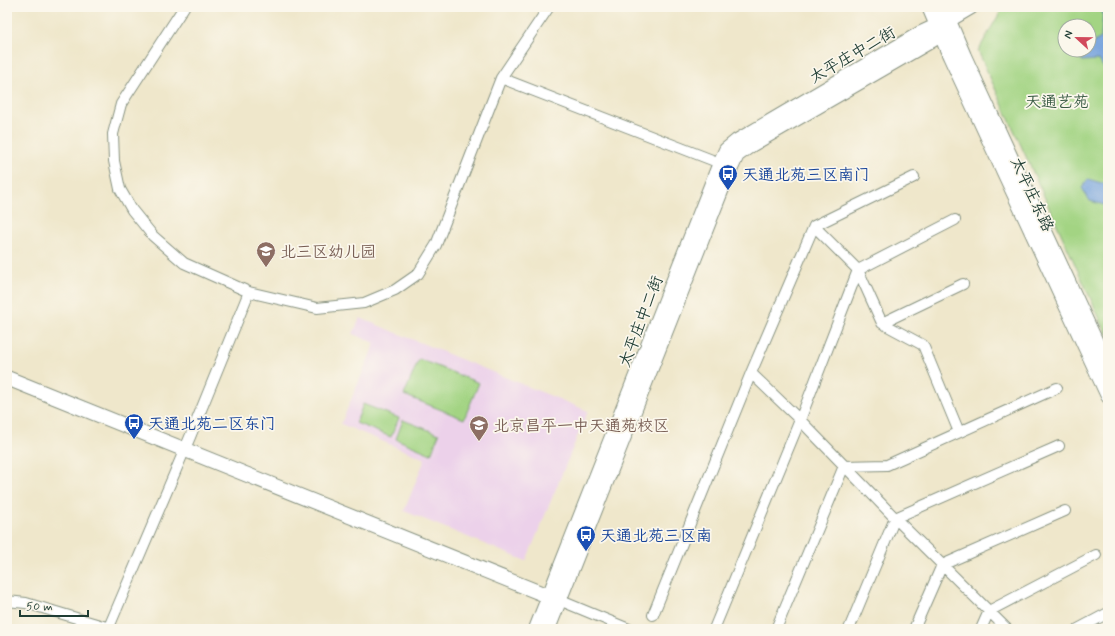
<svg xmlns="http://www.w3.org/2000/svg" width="1115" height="636" font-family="Mynerve,'LXGW WenKai TC',sans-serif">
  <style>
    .built { fill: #ecd1ea }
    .green { fill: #a3d483; stroke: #61885c; fill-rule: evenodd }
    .water { fill: #73a1dc; stroke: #496f88 }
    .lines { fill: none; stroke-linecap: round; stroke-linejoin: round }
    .street-casing { stroke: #879280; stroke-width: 12 }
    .secondary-casing { stroke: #879280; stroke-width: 16 }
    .street { stroke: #fff; stroke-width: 10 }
    .secondary { stroke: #fff; stroke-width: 14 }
    .labels { text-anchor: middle; stroke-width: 3.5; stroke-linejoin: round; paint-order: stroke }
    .street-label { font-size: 16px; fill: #1f3d34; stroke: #fbf7ec }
    .park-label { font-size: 16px; fill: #395b44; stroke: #fbf7ec }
    .transit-label { font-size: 16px; fill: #164399; stroke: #fbf7ec; text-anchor: start }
    .education-label { font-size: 16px; fill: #785e54; stroke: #fbf7ec; text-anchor: start }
  </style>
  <rect width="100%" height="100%" fill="#fbf7ec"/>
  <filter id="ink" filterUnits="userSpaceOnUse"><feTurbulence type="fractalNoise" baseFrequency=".025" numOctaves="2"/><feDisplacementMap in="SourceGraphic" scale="8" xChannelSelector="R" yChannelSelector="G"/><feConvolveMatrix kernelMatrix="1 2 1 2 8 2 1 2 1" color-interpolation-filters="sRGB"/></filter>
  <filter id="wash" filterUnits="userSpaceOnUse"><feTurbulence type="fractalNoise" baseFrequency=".012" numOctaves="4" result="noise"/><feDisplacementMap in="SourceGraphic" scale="16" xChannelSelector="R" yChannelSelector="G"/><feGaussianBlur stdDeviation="0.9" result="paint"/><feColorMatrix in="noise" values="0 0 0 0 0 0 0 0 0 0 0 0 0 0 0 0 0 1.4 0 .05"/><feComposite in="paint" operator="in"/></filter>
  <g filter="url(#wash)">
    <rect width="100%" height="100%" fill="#efe7cb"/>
    <path class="built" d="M360,318L588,411L526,561L404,511L425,459L341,424L375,343L353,334Z"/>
    <path class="green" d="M1005,7H1108V337L978,51L1002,9ZM1065,26H1089V50H1065Z
      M419,359L479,383L464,419L404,395Z
      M363,404L399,418L391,437L356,423Z
      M403,420L439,434L431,454L396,439Z"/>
    <path class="water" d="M1099,7H1108V75L1099,60L1082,61L1081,51L1089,50V45L1101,38L1103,15Z
      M1088,179L1108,185V206L1090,201L1082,188Z"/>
  </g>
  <g filter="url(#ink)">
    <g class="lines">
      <defs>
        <path id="street" d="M184,7L121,104L113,134L114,161L120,189L132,210L153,236L184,263L249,292L317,308L364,303L395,290L418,274L436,245L501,78L549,7
          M501,78L725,165
          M814,226L858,270L882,323L963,284
          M882,323L923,345L959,432
          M751,373L800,420L895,518L849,629
          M559,600L629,629
          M7,601L26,603L113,629
          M653,615L751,373L814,226L914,177
          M109,627L190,437L249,292
          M714,629L800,420L858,270L955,220
          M776,629L844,466L887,465L1057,388
          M914,629L942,565L1065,511
          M981,629L989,611L1096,555
          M1007,629L895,518L1059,446
          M1078,629L1108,613"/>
        <path id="secondary" d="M929,7L950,56L1108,396
          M943,7L964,56L1108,368
          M7,378L558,600
          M536,629L720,163L726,150L737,141L921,33L949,20L971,7
          M548,629L725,181L737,155L751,145L941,35L949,20"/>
      </defs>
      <use href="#street" class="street-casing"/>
      <use href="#secondary" class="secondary-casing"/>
      <use href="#street" class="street"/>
      <use href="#secondary" class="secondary"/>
    </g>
  </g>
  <defs>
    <symbol id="bus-pin" viewBox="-11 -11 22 30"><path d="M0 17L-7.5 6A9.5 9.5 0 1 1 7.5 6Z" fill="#1a4fb4" stroke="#fbf7ec"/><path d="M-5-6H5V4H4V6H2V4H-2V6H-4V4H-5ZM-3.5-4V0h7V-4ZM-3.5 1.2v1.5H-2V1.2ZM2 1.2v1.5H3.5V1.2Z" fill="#fff"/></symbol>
    <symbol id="school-pin" viewBox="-11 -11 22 30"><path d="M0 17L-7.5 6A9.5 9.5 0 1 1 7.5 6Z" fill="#8d6e63" stroke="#fbf7ec"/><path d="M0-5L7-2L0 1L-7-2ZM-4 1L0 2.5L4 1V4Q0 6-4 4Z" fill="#fff"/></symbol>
  </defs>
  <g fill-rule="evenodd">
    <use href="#bus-pin" x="717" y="163" width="22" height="30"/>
    <use href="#school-pin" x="255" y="240" width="22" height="30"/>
    <use href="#bus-pin" x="123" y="412" width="22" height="30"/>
    <use href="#school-pin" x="468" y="414" width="22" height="30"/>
    <use href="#bus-pin" x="575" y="524" width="22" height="30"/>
  </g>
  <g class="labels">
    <g class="street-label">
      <text transform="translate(852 54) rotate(-30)" y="6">太平庄中二街</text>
      <text transform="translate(1033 194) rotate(65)" y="6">太平庄东路</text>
      <text transform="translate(640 321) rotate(-69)" y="6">太平庄中二街</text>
    </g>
    <g class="park-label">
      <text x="1057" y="107">天通艺苑</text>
    </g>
    <g class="transit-label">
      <text x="742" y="180">天通北苑三区南门</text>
      <text x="148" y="429">天通北苑二区东门</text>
      <text x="600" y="541">天通北苑三区南</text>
    </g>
    <g class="education-label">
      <text x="280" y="257">北三区幼儿园</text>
      <text x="493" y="431">北京昌平一中天通苑校区</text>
    </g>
  </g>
  <rect width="1115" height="636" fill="none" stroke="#fbf7ec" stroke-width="24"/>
  <g transform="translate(1077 38) rotate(292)"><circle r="19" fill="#fbf7ec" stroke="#a3ada2"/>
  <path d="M0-3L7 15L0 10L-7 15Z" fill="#d1495b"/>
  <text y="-6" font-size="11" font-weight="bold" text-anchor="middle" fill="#1f3d34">N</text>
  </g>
  <path d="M20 610v6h68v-6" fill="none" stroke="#1f3d34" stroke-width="2"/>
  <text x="26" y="610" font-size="12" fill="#1f3d34" stroke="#fbf7ec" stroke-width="3" paint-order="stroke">50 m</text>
</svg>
